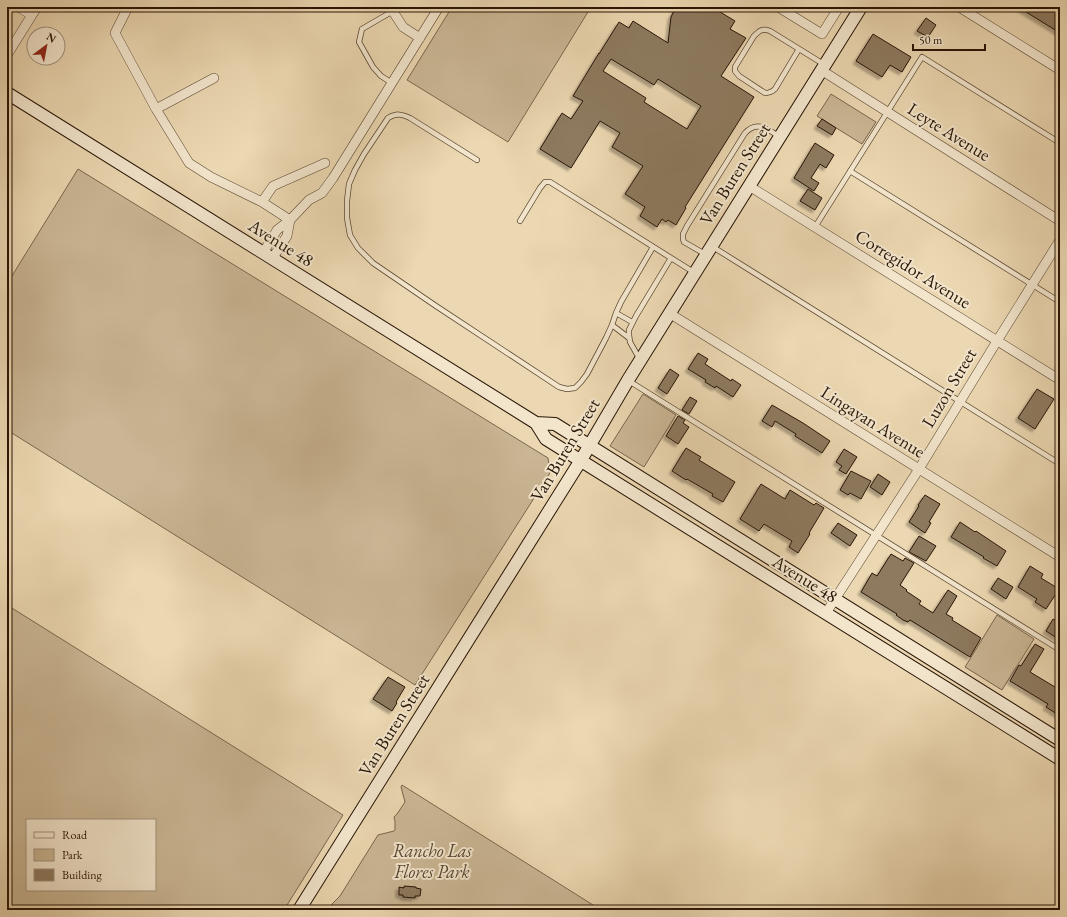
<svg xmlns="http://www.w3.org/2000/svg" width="1067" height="917" font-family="'EB Garamond',serif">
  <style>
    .green { fill: #cab694; stroke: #79664d; fill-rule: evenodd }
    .building { fill: #8d7a5f; stroke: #281506; fill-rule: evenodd; filter: url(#shadow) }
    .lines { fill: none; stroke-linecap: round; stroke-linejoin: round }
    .lane-casing { stroke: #594631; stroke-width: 6 }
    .street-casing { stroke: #594631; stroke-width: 10 }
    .secondary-casing { stroke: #281506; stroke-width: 14 }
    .lane { stroke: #f2e5cc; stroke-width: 4.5 }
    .street { stroke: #f2e5cc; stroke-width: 9 }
    .secondary { stroke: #f2e5cc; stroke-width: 12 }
    .labels { text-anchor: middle; stroke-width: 4; stroke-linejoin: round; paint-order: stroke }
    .street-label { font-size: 18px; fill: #281506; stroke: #f2e5cc }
    .park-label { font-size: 18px; font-style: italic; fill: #594531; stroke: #f2e5cc }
  </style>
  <defs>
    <filter id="shadow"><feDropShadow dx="-3" dy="3" stdDeviation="1" flood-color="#0004"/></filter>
  </defs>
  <rect width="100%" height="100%" fill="#ebd7b1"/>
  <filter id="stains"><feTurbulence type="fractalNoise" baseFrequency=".005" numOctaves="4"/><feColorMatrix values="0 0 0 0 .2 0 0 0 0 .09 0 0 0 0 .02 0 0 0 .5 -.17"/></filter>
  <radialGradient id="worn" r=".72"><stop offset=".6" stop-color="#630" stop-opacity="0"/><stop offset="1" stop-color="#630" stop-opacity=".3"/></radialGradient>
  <path class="green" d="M452,7H591L508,142L407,80Z
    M831,94L876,122L862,144L817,116Z
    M78,169L548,458L550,473L415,685L7,430V284Z
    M643,394L676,415L644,467L610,446Z
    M7,605L343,815L284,910H7ZM27,820H155V890H27Z
    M997,615L1034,639L1002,690L965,667Z
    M402,785L601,910H326L340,896L378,835L394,831L395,830V821L394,817L397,814L405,802L401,787Z"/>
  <path class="building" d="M676,7H712L735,21L730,29L746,38L721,76L754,97L685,207L686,208L676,225L668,220L666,222L662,219L657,227L640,216L645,207L625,194L643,166L612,147L620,133L600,121L571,168L540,149L562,113L571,119L583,101L573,96L599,53V54L619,22L629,28L633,21L668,43L671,17ZM611,59L654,85L658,79L701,106L687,129L644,102L646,98L603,71Z
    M1018,7H1060V33Z
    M926,18L936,25L928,37L917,31Z
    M873,34L911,57L902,72L890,65L882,77L856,61Z
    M822,119L836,128L832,135L817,126Z
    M815,143L834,155L826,168L820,164L811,178L819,183L814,191L794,178Z
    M808,189L822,198L815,210L800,201Z
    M698,353L708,359L705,364L731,381L732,379L741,385L733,397L716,386L715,388L705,382L706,380L688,369Z
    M670,369L679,375L667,394L658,388Z
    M1037,389L1054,399L1035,429L1018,418Z
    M690,397L697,401L689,414L682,410Z
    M772,405L803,423L830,441L822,453L795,436L796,434L775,421L772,427L762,421Z
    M678,416L685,420L683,423L689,427L678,444L666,436Z
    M686,448L701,457L699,460L735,482L723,502L712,496L713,494L687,479L686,480L672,471Z
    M844,449L857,457L846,474L839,470L842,466L836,462Z
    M851,471L871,481L861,499L850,493L848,495L840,490Z
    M878,474L890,482L882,495L870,487Z
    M761,484L785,499L790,490L814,505L816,503L824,508L809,533L810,534L798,553L789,547L792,541L764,524L759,531L740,519Z
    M925,495L940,504L929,522L931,523L925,533L909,522L919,506L918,505Z
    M960,522L975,532L976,531L1006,551L997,566L983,558L984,557L951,537Z
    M838,523L857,535L850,546L831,533Z
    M919,536L936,546L926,561L909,552Z
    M891,554L903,561L905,558L914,563L900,585L907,590L906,591L921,601L919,604L933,613L948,590L957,596L946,614L953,618L952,620L981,638L970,657L910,620L908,622L903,620L896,615L897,614L861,592L872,573L877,576Z
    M1030,566L1043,574L1041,578L1059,589L1046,609L1035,602L1037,599L1018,587Z
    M998,578L1013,587L1006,599L991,589Z
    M1053,619L1060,623V640L1046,631Z
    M1035,644L1044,649L1030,672L1060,690V716L1046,707L1048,704L1010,681L1019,665L1021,666Z
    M388,677L405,687L396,702L397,703L392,711L373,699Z
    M404,886L416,887V888L421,889L420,896H415V898L403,897V895H399V887L404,888Z"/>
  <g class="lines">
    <defs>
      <path id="lane" d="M799,49L775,89C772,92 770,93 765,93L739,76L735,71V67L754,36C759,31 762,28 770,31L825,65
        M392,83L381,76L373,67L359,42L362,29L393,11
        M477,160L410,118C401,114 397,113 388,118L364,154L355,170L349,184L347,201V218L350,235L358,248L373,263L436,306L559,387L567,389L575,388L581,382L587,374L606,338L612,325L616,313L621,302L653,247
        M850,171L1060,302
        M520,221L540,188L545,182H550L695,273
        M815,227L922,57L1060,143
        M713,247L1060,464
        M705,254L684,242L683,239V234L687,226L745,133C757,120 767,129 780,137
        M616,313L632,322
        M612,325L629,338
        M639,358L630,342L629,335V330L636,316L671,258
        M629,381L1060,650"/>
      <path id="street" d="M18,7L32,15
        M128,7L115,33L156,109L189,163L211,177L262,202L290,220
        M390,7L403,27L420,38
        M778,7L822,34L839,7
        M959,7L1060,70
        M7,55L37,7
        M821,70L1060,221
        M156,109L214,78
        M749,186L1060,380
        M262,202L273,186L325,163
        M263,253L277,230L290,220L309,200L322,193L333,178L439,7
        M272,259L287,236L290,220
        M669,313L1060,557
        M826,613L919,469L997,341L1060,240"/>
      <path id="secondary" d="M7,93L536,423L546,439L1060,759
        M536,423L555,424L1060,740
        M299,910L581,460L628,380L861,7"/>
    </defs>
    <use href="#lane" class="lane-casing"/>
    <use href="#street" class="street-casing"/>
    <use href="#secondary" class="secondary-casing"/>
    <use href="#lane" class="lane"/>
    <use href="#street" class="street"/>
    <use href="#secondary" class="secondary"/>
  </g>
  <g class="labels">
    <g class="street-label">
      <text transform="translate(949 132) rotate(32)" y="6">Leyte Avenue</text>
      <text transform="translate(735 174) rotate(-58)" y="6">Van Buren Street</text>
      <text transform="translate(281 243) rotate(32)" y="6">Avenue 48</text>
      <text transform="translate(913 269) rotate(32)" y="6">Corregidor Avenue</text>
      <text transform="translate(949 388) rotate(-59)" y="6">Luzon Street</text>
      <text transform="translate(873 422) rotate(32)" y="6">Lingayan Avenue</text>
      <text transform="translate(565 450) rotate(-59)" y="6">Van Buren Street</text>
      <text transform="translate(805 579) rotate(32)" y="6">Avenue 48</text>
      <text transform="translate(394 725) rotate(-58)" y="6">Van Buren Street</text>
    </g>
    <g class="park-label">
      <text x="432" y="857">Rancho Las<tspan x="432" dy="21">Flores Park</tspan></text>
    </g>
  </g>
  <rect width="1067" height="917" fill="none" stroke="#ebd7b1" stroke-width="24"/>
  <rect x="8" y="8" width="1051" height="901" fill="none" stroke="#281506" stroke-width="2"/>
  <rect x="12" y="12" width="1043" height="893" fill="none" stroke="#281506"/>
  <rect x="26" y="819" width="130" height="72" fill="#f2e5cc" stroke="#a1927d"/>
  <rect x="34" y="832" width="20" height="6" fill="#f2e5cc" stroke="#a1927d"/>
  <text x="62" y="839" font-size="12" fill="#281506">Road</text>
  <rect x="34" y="849" width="20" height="12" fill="#cab694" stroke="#a1927d"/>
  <text x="62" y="859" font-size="12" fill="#281506">Park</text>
  <rect x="34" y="869" width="20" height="12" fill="#8d7a5f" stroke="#a1927d"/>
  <text x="62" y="879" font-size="12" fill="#281506">Building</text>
  <g transform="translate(46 46) rotate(32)"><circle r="19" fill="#f2e5cc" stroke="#a1927d"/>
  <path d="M0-3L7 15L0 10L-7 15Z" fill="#8f2418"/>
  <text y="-6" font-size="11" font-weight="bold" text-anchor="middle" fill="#281506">N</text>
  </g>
  <path d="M913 44v6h72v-6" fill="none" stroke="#281506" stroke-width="2"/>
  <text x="919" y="44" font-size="12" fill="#281506" stroke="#f2e5cc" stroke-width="3" paint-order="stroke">50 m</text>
  <rect width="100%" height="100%" filter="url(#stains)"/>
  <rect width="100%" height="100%" fill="url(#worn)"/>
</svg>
